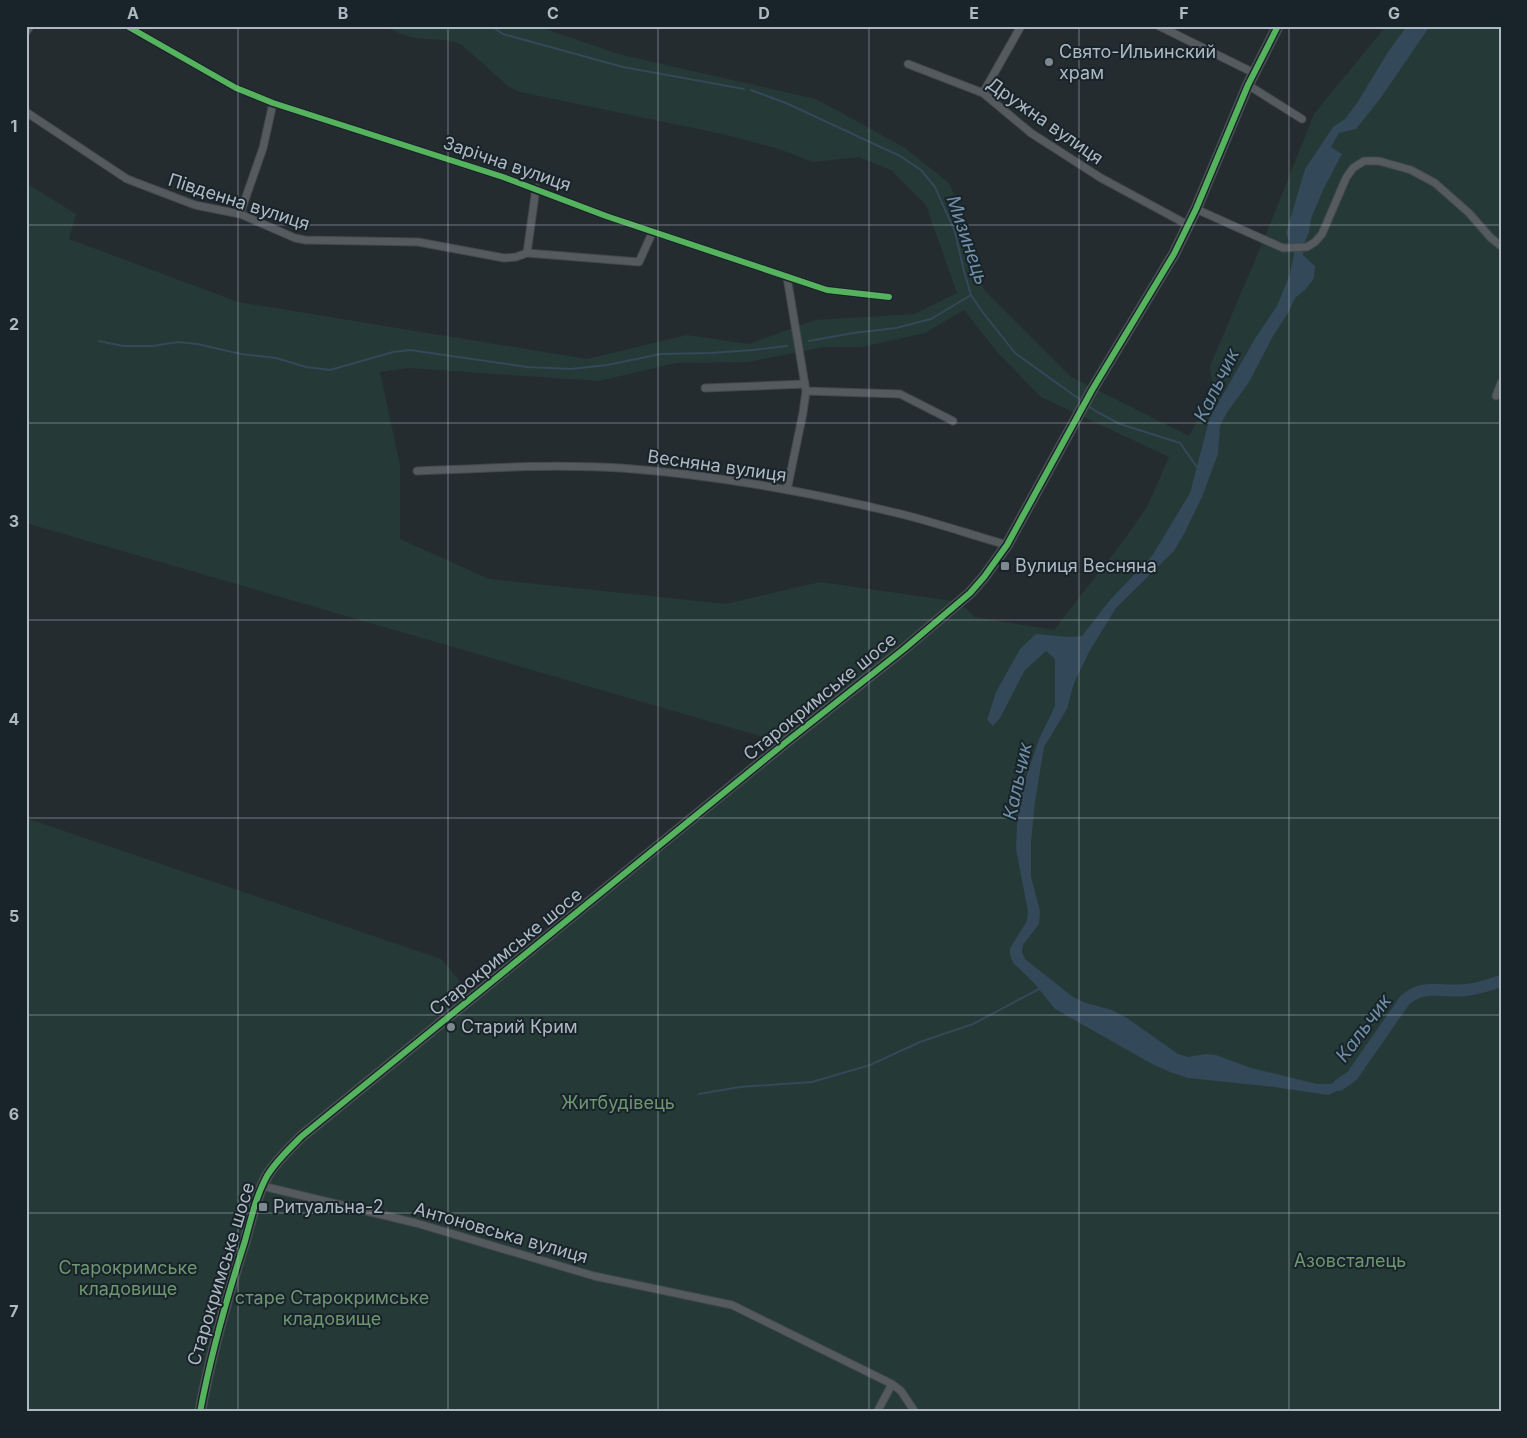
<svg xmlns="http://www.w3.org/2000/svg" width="1527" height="1438" font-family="Inter,sans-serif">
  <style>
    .green { fill: #253937; fill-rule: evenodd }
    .water { fill: #334858 }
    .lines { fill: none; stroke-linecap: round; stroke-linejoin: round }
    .stream { stroke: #334858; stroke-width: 2 }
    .river { stroke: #334858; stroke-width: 12 }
    .street-casing { stroke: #42484b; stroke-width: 9 }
    .secondary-casing { stroke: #42484b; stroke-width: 12 }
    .street { stroke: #555a5f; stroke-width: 7 }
    .secondary { stroke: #585e64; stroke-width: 10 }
    .cycleway-casing { stroke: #19232a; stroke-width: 9 }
    .cycleway { stroke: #56b35d; stroke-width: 6 }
    .grid { fill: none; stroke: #aeb9c3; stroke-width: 1; stroke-opacity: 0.55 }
    .poi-dot { fill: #7e8890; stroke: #19232a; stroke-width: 2 }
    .labels { text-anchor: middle; stroke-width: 4; stroke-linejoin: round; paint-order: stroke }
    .poi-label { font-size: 18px; fill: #aeb9c3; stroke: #19232a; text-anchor: start }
    .street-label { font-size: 18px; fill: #aeb9c3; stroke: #19232a }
    .park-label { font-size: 18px; fill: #6e9771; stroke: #19232a }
    .water-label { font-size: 19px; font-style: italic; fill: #6f8fa6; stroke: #19232a }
    .neatline { fill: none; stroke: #aeb9c3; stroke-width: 2 }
    .grid-label { font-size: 16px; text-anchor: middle; font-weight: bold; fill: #aeb9c3 }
  </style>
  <rect width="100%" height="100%" fill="#252c30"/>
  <path class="green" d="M386,26H536L622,55L816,99L905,148L949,183L972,236L984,290L1071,377L1189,436L1213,392L1210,366L1267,232L1314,114L1386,26H1501V383L1496,396L1501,398V1412H26V818L441,959L474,998L784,743L26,523V183L76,214L69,239L238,302L587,359L687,335L749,344L815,320L914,314L957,293L926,205L891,170L859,157L813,162L779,149L727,135L520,92L508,86L462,45C446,37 428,41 411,37C402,35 394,31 386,26ZM964,310L997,352L1041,397L1169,457L1147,507L1121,544L1054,630L974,617L960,602L820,582L726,604L489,579L400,539V465L380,372L408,368L599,381L676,363L748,362L824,347H862L925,333Z"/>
  <path class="water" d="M1407,26H1430L1380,99L1356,129L1339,133L1331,147L1342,154L1323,190L1311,219L1309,232L1304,244L1303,255L1315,266L1314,278L1306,289L1295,298L1288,313L1273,336L1249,382L1226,414L1220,426L1218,454L1202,497L1184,534L1174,551L1116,608L1089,652L1074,683L1067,709L1044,747L1035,802L1031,842V877L1040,911L1039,924L1023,945L1022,952L1025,959L1073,997L1086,1003L1112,1010L1127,1018L1178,1054L1188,1057L1206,1054L1216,1055L1251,1068L1317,1084H1330L1352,1076L1337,1091L1328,1095L1274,1087L1188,1078L1170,1072L1152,1064L1055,1009L1034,983L1013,963L1010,955V948L1027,921L1028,912L1016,849L1017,824L1021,795L1028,771L1039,739L1055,706V659L1046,651L1025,670L1000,718L993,726L987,720L996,692L1020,649L1036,634L1068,637L1082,636L1110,600L1152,556L1190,493L1210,417L1256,337L1277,306L1290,274L1294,254L1286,233L1305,169L1333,127L1345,119L1357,103L1388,52Z"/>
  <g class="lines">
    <path class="stream" d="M412,26H421
      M491,26L503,34L623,67L744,89
      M751,90L786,103L900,156L921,170L935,187L955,232L964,271L971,295L981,310L1015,353L1082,401
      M99,341L123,346H153L178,342L197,344L241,354L276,358L306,367L330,370L393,352L410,350L527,367L571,369L607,365L661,354L710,353L753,350L787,346
      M809,341L853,333L896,328L931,319L971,295
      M1088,406L1099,413L1120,424L1180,443L1199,470
      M699,1094L740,1087L812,1082L870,1065L920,1042L973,1024L1041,988"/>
    <path class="river" d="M1339,1085L1352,1076L1405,1000C1424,983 1444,993 1466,990C1478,989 1489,985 1501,981"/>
    <defs>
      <path id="street" d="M127,26L236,88L273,103L503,177L606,216L827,290L889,297
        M1159,26L1254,73
        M26,32L30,26
        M908,64L983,93L1031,133L1101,178L1188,225
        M1248,85L1302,119
        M983,93L1021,26
        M26,112L127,179L195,205L240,214L295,238L305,240L418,242L504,258L516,257L527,253L639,262L653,231
        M1196,209L1283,248L1307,247L1315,242L1322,234L1346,178L1353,168L1364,161H1379L1411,170L1435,183L1469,213L1490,237L1501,246
        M240,214L263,148L273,103
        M527,253L536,188
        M705,388L805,384
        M806,391L900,394L953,421
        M1496,396L1501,383
        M417,471C485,468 553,464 621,468C716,475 810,492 901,514C937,523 972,535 1007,545
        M787,490L803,413L806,391L787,277
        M262,1186L416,1223L594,1276L732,1305L892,1384L901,1391L915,1412
        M877,1412L892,1384"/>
      <path id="secondary" d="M200,1412C211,1354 227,1297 245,1241C251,1219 256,1196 267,1176C276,1161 290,1148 302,1136L785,743L904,649L970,593L984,577L1007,545L1092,390L1174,254L1196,209L1248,85L1278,26"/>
    </defs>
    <use href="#street" class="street-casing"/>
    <use href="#secondary" class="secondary-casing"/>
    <use href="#street" class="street"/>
    <use href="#secondary" class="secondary"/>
    <defs>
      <path id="cycleway" d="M127,26L236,88L273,103L503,177L606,216L827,290L889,297
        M200,1412C211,1354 227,1297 245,1241C251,1219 256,1196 267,1176C276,1161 290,1148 302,1136L785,743L904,649L970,593L984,577L1007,545L1092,390L1174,254L1196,209L1248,85L1278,26"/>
    </defs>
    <use href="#cycleway" class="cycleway-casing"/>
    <use href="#cycleway" class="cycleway"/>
  </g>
  <path class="grid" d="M238,26V1412M448,26V1412M658,26V1412M869,26V1412M1079,26V1412M1289,26V1412M26,225H1501M26,423H1501M26,620H1501M26,818H1501M26,1015H1501M26,1213H1501"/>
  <g class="poi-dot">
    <circle cx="1049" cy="62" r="5"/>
    <rect x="1000" y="561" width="10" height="10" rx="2.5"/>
    <circle cx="451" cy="1027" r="5"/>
    <rect x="258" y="1202" width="10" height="10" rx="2.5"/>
  </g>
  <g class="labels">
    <g class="poi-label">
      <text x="1059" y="58">Свято-Ильинский<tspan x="1059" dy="21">храм</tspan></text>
      <text x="1015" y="572">Вулиця Весняна</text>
      <text x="461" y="1033">Старий Крим</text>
      <text x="273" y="1213">Ритуальна-2</text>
    </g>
    <g class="street-label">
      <text transform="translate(1045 121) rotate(35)" y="6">Дружна вулиця</text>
      <text transform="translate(507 164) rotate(19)" y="6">Зарічна вулиця</text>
      <text transform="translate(239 202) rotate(18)" y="6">Південна вулиця</text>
      <text transform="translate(717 466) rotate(8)" y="6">Весняна вулиця</text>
      <text transform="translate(820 697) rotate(-39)" y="6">Старокримське шосе</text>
      <text transform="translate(506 952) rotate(-39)" y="6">Старокримське шосе</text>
      <text transform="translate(501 1233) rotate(16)" y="6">Антоновська вулиця</text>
      <text transform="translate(221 1274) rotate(-73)" y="6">Старокримське шосе</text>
    </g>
    <g class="park-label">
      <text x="618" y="1109">Житбудівець</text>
      <text x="1350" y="1267">Азовсталець</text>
      <text x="128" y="1274">Старокримське<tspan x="128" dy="21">кладовище</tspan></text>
      <text x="332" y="1304">старе Старокримське<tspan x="332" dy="21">кладовище</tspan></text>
    </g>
    <g class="water-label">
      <text transform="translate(968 240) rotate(71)" y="7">Мизинець</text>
      <text transform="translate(1216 385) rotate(-64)" y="7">Кальчик</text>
      <text transform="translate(1017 781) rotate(-78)" y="7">Кальчик</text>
      <text transform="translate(1363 1028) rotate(-53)" y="7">Кальчик</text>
    </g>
  </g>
  <rect width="1527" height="1438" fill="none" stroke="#19232a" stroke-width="55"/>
  <rect x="28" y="28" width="1472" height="1382" class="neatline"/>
  <g class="grid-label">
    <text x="133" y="19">A</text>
    <text x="343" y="19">B</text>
    <text x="553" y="19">C</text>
    <text x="764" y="19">D</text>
    <text x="974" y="19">E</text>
    <text x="1184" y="19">F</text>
    <text x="1394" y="19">G</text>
    <text x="14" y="132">1</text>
    <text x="14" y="330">2</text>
    <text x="14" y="527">3</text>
    <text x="14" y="725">4</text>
    <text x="14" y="922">5</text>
    <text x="14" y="1120">6</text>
    <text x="14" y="1317">7</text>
  </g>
</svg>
